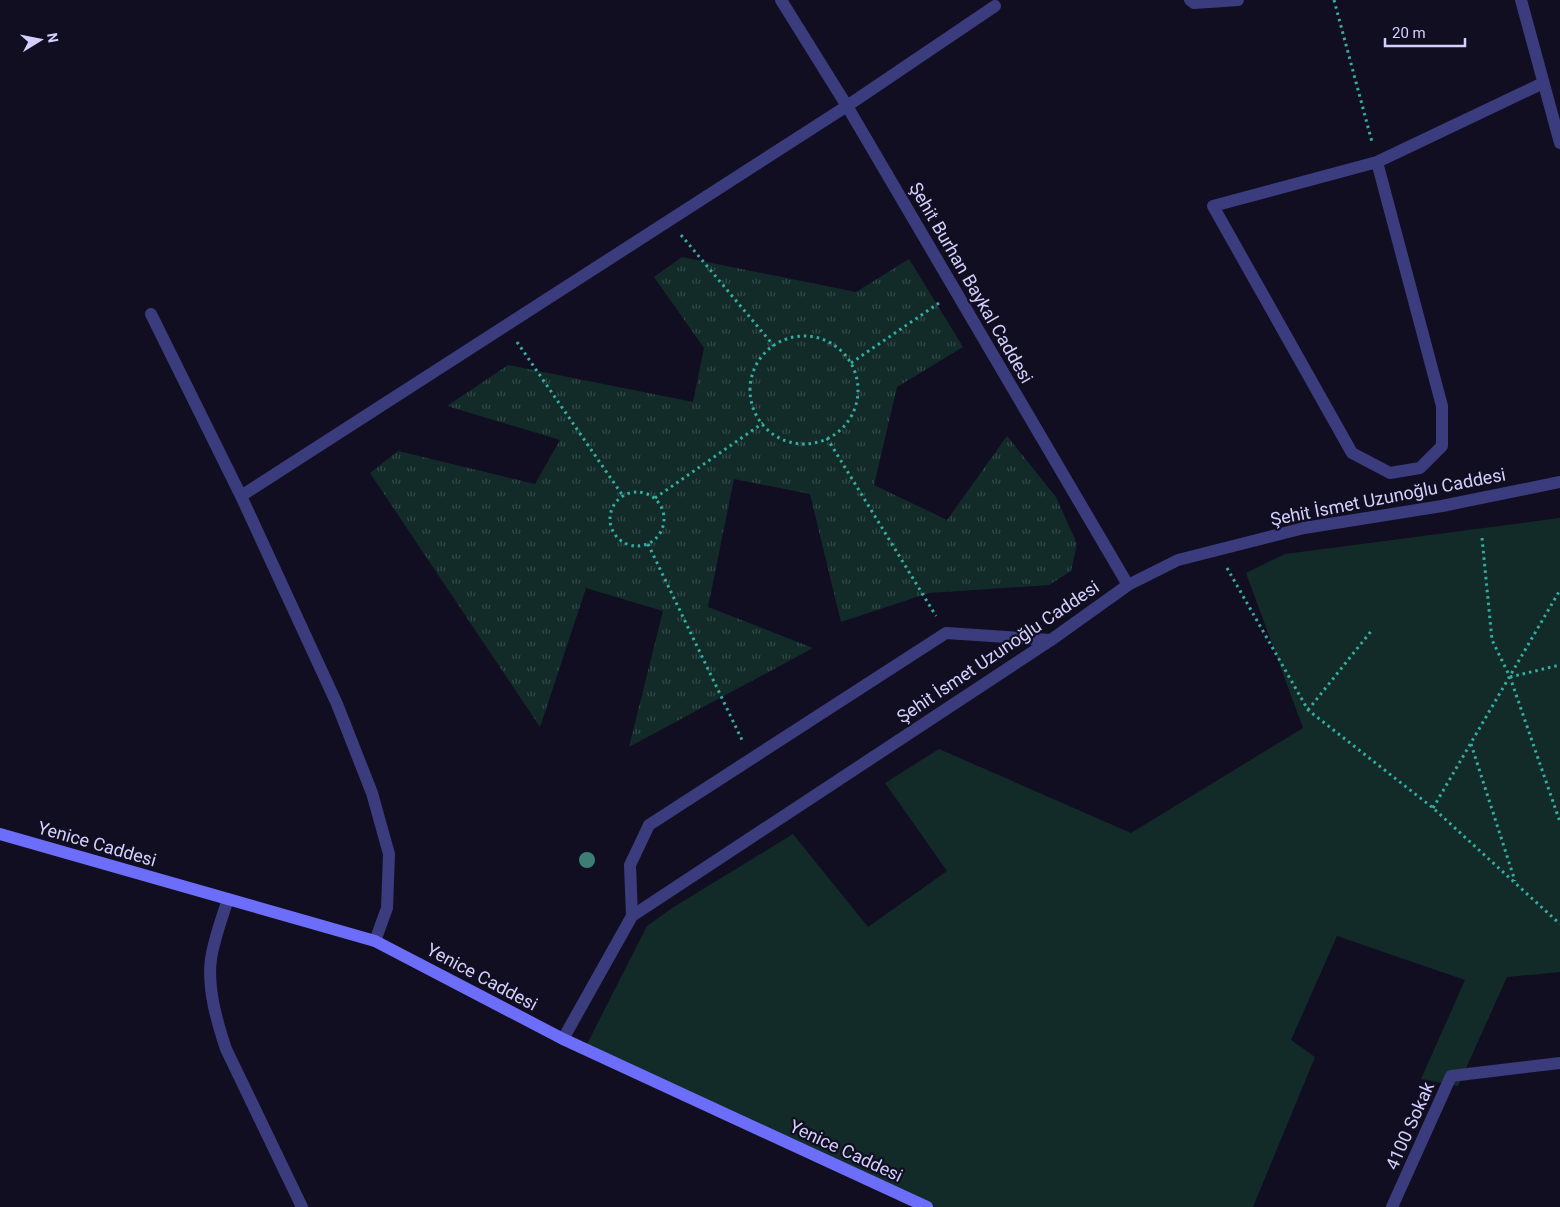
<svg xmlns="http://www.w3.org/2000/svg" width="1560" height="1207" font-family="Roboto,sans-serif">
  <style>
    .grass { fill: #122b29 }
    .park { fill: url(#park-tufts) }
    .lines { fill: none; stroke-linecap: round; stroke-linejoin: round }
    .path { stroke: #33aea2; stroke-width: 3; stroke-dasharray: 2.5 4; stroke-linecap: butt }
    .lane { stroke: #3b3c7e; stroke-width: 12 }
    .street { stroke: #3b3c7e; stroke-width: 12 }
    .secondary { stroke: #6c6ef9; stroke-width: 12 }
    .tree { fill: #3c7e73 }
    .labels { text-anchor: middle; stroke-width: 4.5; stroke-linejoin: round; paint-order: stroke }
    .street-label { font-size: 18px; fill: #d4d0fd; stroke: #110e21 }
  </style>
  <defs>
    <pattern id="park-tufts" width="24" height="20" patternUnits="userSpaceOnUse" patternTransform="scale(1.25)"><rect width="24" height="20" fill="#122b29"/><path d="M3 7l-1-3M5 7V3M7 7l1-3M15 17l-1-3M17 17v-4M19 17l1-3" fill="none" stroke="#344949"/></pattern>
  </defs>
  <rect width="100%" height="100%" fill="#110e21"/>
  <path class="grass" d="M1560,518V972L1507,977L1458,1086L1421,1079L1465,980L1337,936L1291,1040L1315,1057L1253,1207H923L584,1050L647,926L672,908L793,834L868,927L947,871L885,783L939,749L1131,833L1303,728L1246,573L1285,554Z"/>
  <path class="park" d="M682,257L856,292L909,259L963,347L897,387L874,485L947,520L1007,436L1056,497L1077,544L1071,571L1049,585L929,593L841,622L810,494L734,479L708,607L813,648L629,747L663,611L586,588L540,727L370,473L398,451L535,484L560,440L447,406L508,365L693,402L704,348L654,277Z"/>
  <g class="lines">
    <path class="path" d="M1334,0L1372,142
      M681,235L774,346
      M750 390a54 54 0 1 1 108 0a54 54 0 1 1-108 0Z
      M517,342L623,496
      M851,363L939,303
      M827,438L936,616
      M610 519a27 27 0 1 1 54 0a27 27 0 1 1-54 0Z
      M655,498L763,423
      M1482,538L1492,640L1510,677L1560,822
      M648,544L743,742
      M1227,568L1308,710L1433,808L1560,924
      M1510,677L1560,665
      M1308,710L1372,630
      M1471,744L1515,881
      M1433,808L1560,590"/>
    <path class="lane" d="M1190,0L1194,3L1238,0
      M1377,162L1442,406V446L1420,468L1390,473L1352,453L1213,206L1377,162L1543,83
      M228,899C222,918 214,939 211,959C207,988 217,1022 226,1049L302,1207
      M632,916L630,865L649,825L946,633L1051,640"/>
    <path class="street" d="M781,0L847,106L1128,585
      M1521,0L1560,143
      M151,314L241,496L337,704L372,793L389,854L387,908L375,941
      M241,496L847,106L995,6
      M563,1039L632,916L1051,640L1128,585L1178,560L1304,528L1442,506L1560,482
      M1392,1207L1451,1076L1560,1063"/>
    <path class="secondary" d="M0,834L375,941L563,1039L927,1207"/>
  </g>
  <circle class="tree" cx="587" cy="860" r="8"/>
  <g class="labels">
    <g class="street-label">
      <text transform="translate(971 283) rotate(60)" y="6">Şehit Burhan Baykal Caddesi</text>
      <text transform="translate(1388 497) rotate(-11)" y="6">Şehit İsmet Uzunoğlu Caddesi</text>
      <text transform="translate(998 652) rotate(-34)" y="6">Şehit İsmet Uzunoğlu Caddesi</text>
      <text transform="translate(97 844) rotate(16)" y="6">Yenice Caddesi</text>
      <text transform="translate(482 977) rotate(28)" y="6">Yenice Caddesi</text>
      <text transform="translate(1410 1126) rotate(-66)" y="6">4100 Sokak</text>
      <text transform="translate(846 1151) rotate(25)" y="6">Yenice Caddesi</text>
    </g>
  </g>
  <g transform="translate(40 40) rotate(80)" stroke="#110e21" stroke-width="4" paint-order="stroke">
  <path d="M0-4L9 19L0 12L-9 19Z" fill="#d4d0fd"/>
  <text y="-8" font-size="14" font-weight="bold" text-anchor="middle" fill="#d4d0fd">N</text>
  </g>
  <path d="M1385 38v8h80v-8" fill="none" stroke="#d4d0fd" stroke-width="2.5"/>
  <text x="1392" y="38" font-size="15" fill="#d4d0fd" stroke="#110e21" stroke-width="4" paint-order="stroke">20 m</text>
</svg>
